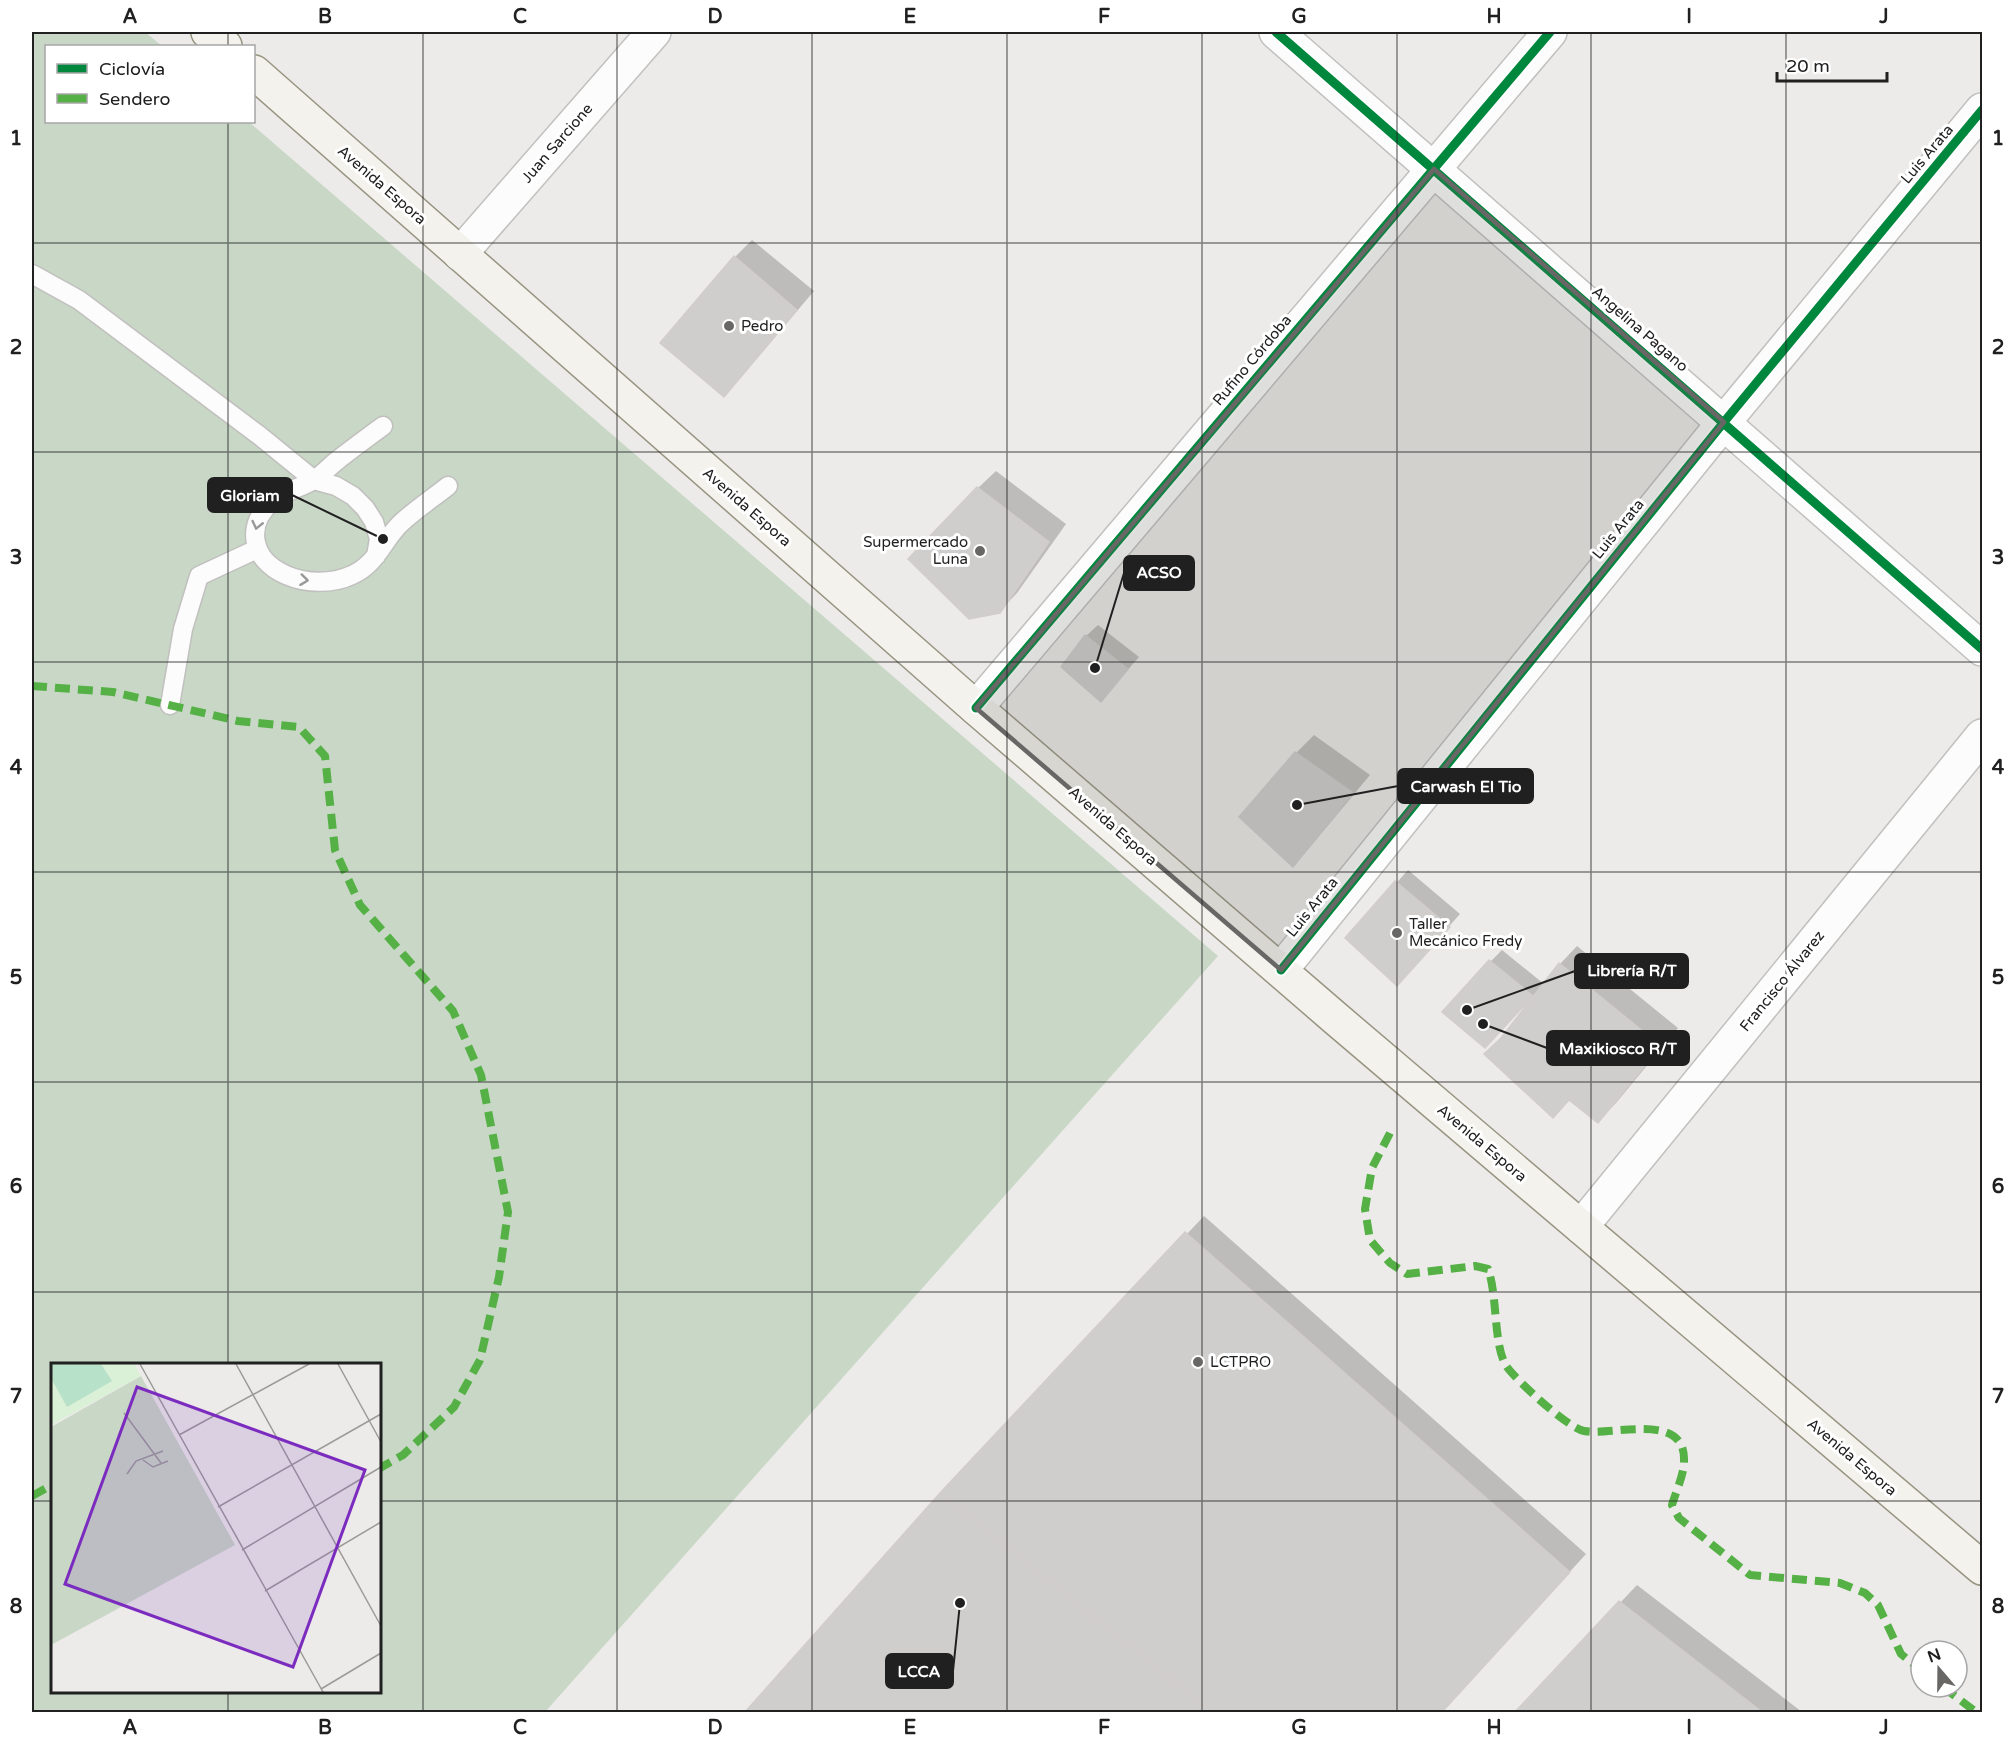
<svg xmlns="http://www.w3.org/2000/svg" width="2014" height="1744" font-family="'Varela Round',sans-serif">
  <style>
    .cemetery { fill: #c8d7c6; fill-rule: evenodd }
    .shadow { fill: #0003 }
    .building { fill: #d0cecc; stroke: #d0cdca; stroke-width: 1.5 }
    .lines { fill: none; stroke-linecap: round; stroke-linejoin: round }
    .service-casing { stroke: #c1c0bf; stroke-width: 21 }
    .minor-casing { stroke: #c1c0bf; stroke-width: 36 }
    .secondary-casing { stroke: #969582; stroke-width: 36 }
    .service { stroke: #fcfcfc; stroke-width: 18 }
    .minor { stroke: #fcfcfc; stroke-width: 33 }
    .secondary { stroke: #f3f2ec; stroke-width: 33 }
    .quiet { stroke: #55b145; stroke-width: 8; stroke-dasharray: 15 8; stroke-linecap: butt }
    .cycleway-casing { stroke: #fff; stroke-width: 13 }
    .cycleway { stroke: #00873e; stroke-width: 9 }
    .oneway { stroke: #999 }
    .marked { fill: #686766; fill-opacity: 0.2; stroke: #686766; stroke-width: 4.5; stroke-linejoin: round }
    .grid { fill: none; stroke: #202020; stroke-width: 1.5; stroke-opacity: 0.55 }
    .poi-dot { fill: #686766; stroke: #fff; stroke-width: 2 }
    .labels { text-anchor: middle; stroke-width: 6; stroke-linejoin: round; paint-order: stroke }
    .street-label { font-size: 15px; fill: #202020; stroke: #fff }
    .poi-label { font-size: 15px; fill: #202020; stroke: #fff; text-anchor: start }
    .inset-road { fill: none; stroke: #9b9a99; stroke-width: 1.5 }
    .view { fill: #7b2cbf; fill-opacity: 0.15; stroke: #7b2cbf; stroke-width: 3 }
    .inset-edge { fill: none; stroke: #202020; stroke-width: 3 }
    .leader { fill: none; stroke: #202020; stroke-width: 2 }
    .callout-dot { fill: #202020; stroke: #fff; stroke-width: 2 }
    .callout { fill: #202020; stroke: #202020; stroke-width: 2 }
    .callout-label { font-size: 16px; text-anchor: middle; font-weight: bold; fill: #fff }
    .neatline { fill: none; stroke: #202020; stroke-width: 2 }
    .grid-label { font-size: 20px; text-anchor: middle; font-weight: bold; fill: #202020 }
  </style>
  <rect width="100%" height="100%" fill="#edebe9"/>
  <path class="cemetery" d="M32,32H145L162,46H46V122H249L1218,956L545,1712H32ZM52,1364H380V1692H52Z"/>
  <path class="shadow" d="M752,240L814,291L741,377L723,395L735,257Z
    M996,471L1066,524L1017,593L999,612L978,488Z
    M1098,625L1139,657L1101,700L1086,636Z
    M1314,735L1370,775L1310,847L1293,865L1296,753Z
    M1408,870L1460,914L1408,972L1347,938Z
    M1577,946L1678,1028L1616,1103L1598,1121L1570,1099L1553,1116L1506,1034L1534,997L1532,995L1497,1034L1491,961L1502,950L1544,984L1560,964Z
    M1204,1216L1586,1554L1442,1712H747L941,1494Z
    M1637,1585L1802,1712H1517Z"/>
  <path class="building" d="M734,256L797,310L724,397L660,343Z
    M977,487L1049,542L1000,613L969,619L908,559Z
    M1085,635L1128,669L1101,702L1061,667Z
    M1295,752L1353,793L1293,867L1239,817Z
    M1395,881L1450,927L1397,986L1345,938Z
    M1489,960L1533,996L1485,1048L1442,1012Z
    M1559,963L1661,1046L1598,1123L1569,1100L1553,1118L1484,1054L1501,1038Z
    M1185,1232L1570,1572L1442,1712H1212L940,1493Z
    M940,1493L1212,1712H745Z
    M1619,1601L1762,1712H1515Z"/>
  <g class="lines">
    <defs>
      <path id="service" d="M32,274L79,300L260,436L314,480L336,486L353,496L365,508L374,522L379,539L376,556
        M383,426C368,437 353,448 339,459C331,465 323,474 315,479C302,488 286,490 274,500C244,524 251,560 286,575C306,584 333,584 352,575C377,564 383,540 401,523C416,509 433,498 448,486
        M170,705L183,629L199,576L257,549"/>
      <path id="minor" d="M1276,32L1982,649
        M460,254L654,32
        M976,708L1550,32
        M1281,970L1724,422L1982,110
        M1581,1227L1982,736"/>
      <path id="secondary" d="M208,32L225,46
        M254,72L976,708L1334,1017L1982,1568"/>
    </defs>
    <use href="#service" class="service-casing"/>
    <use href="#minor" class="minor-casing"/>
    <use href="#secondary" class="secondary-casing"/>
    <use href="#service" class="service"/>
    <use href="#minor" class="minor"/>
    <use href="#secondary" class="secondary"/>
    <path class="quiet" d="M32,686L113,692L238,721L299,727L325,756L335,850L360,905L453,1011L481,1075L508,1212L499,1277L480,1360L454,1407L403,1455L380,1468
      M1390,1133L1372,1168L1365,1209L1370,1240L1390,1263L1407,1274L1475,1266L1488,1269C1498,1296 1493,1347 1507,1367C1517,1381 1568,1428 1584,1431C1613,1436 1686,1411 1684,1461C1684,1475 1676,1491 1672,1505L1679,1518L1750,1575L1840,1583L1865,1593L1878,1605L1901,1654L1921,1670
      M32,1496L52,1485
      M1943,1687L1976,1712"/>
    <defs>
      <path id="cycleway" d="M1276,32L1982,649
        M976,708L1550,32
        M1281,970L1724,422L1982,110"/>
    </defs>
    <use href="#cycleway" class="cycleway-casing"/>
    <use href="#cycleway" class="cycleway"/>
  </g>
  <defs><path id="oneway-chevron" d="M-2-3.5L2.5 0L-2 3.5" fill="none" stroke-width="1.6" stroke-linecap="round" stroke-linejoin="round" transform="scale(1.5)"/></defs>
  <g class="oneway">
    <use href="#oneway-chevron" transform="translate(257 525) rotate(103)"/>
    <use href="#oneway-chevron" transform="translate(304 580) rotate(7)"/>
  </g>
  <path class="marked" d="M1434,169L1724,422L1281,970L976,708Z"/>
  <path class="grid" d="M228,32V46M423,32V1712M617,32V1712M812,32V1712M1007,32V1712M1202,32V1712M1397,32V1712M1591,32V1712M1786,32V1712M228,122V1364M32,243H1982M32,452H1982M32,662H1982M32,872H1982M32,1082H1982M32,1292H1982M32,1501H52M380,1501H1982M228,1692V1712"/>
  <g class="poi-dot">
    <circle cx="729" cy="326" r="6"/>
    <circle cx="980" cy="551" r="6"/>
    <circle cx="1397" cy="933" r="6"/>
    <circle cx="1198" cy="1362" r="6"/>
  </g>
  <g class="labels">
    <g class="street-label">
      <text transform="translate(557 143) rotate(-49)" y="5">Juan Sarcione</text>
      <text transform="translate(1927 154) rotate(-50)" y="5">Luis Arata</text>
      <text transform="translate(382 185) rotate(41)" y="5">Avenida Espora</text>
      <text transform="translate(1640 329) rotate(41)" y="5">Angelina Pagano</text>
      <text transform="translate(1252 360) rotate(-50)" y="5">Rufino Córdoba</text>
      <text transform="translate(747 507) rotate(41)" y="5">Avenida Espora</text>
      <text transform="translate(1618 529) rotate(-51)" y="5">Luis Arata</text>
      <text transform="translate(1113 826) rotate(41)" y="5">Avenida Espora</text>
      <text transform="translate(1312 907) rotate(-51)" y="5">Luis Arata</text>
      <text transform="translate(1782 981) rotate(-51)" y="5">Francisco Álvarez</text>
      <text transform="translate(1482 1143) rotate(40)" y="5">Avenida Espora</text>
      <text transform="translate(1852 1457) rotate(40)" y="5">Avenida Espora</text>
    </g>
    <g class="poi-label">
      <text x="741" y="331">Pedro</text>
      <text x="968" y="547" text-anchor="end">Supermercado<tspan x="968" dy="17">Luna</tspan></text>
      <text x="1409" y="929">Taller<tspan x="1409" dy="17">Mecánico Fredy</tspan></text>
      <text x="1210" y="1367">LCTPRO</text>
    </g>
  </g>
  <g transform="translate(51 1363)">
    <rect width="330" height="330" fill="#edebe9"/>
    <path d="M90,13L184,182L0,282V64Z" fill="#c8d7c6"/>
    <path d="M0,1H83L90,13L0,62Z" fill="#daf0d7"/>
    <path d="M0,1H50L61,18L16,44L0,15Z" fill="#b8e1ca"/>
    <path class="inset-road" d="M89,1L272,329M185,1L330,263M287,1L330,79M73,50L110,100M128,72L258,1M92,97L102,104L117,98M76,111L85,98L112,88M167,144L330,51M191,187L330,104M214,228L330,159M270,326L330,290"/>
    <path class="view" d="M86,24L314,107L242,304L14,221Z"/>
    <rect width="330" height="330" class="inset-edge"/>
  </g>
  <path class="leader" d="M383 539L292 495M1095 668L1124 573M1297 805L1398 786M1467 1010L1575 971M1483 1024L1547 1048M960 1603L953 1671"/>
  <g class="callout-dot">
    <circle cx="383" cy="539" r="6"/>
    <circle cx="1095" cy="668" r="6"/>
    <circle cx="1297" cy="805" r="6"/>
    <circle cx="1467" cy="1010" r="6"/>
    <circle cx="1483" cy="1024" r="6"/>
    <circle cx="960" cy="1603" r="6"/>
  </g>
  <g class="callout">
    <rect x="208" y="478" width="84" height="34" rx="6"/>
    <rect x="1124" y="556" width="70" height="34" rx="6"/>
    <rect x="1398" y="769" width="135" height="34" rx="6"/>
    <rect x="1575" y="954" width="113" height="34" rx="6"/>
    <rect x="1547" y="1031" width="142" height="34" rx="6"/>
    <rect x="886" y="1654" width="67" height="34" rx="6"/>
  </g>
  <g class="callout-label">
    <text x="250" y="501">Gloriam</text>
    <text x="1159" y="578">ACSO</text>
    <text x="1466" y="792">Carwash El Tio</text>
    <text x="1632" y="976">Librería R/T</text>
    <text x="1618" y="1054">Maxikiosco R/T</text>
    <text x="919" y="1677">LCCA</text>
  </g>
  <rect width="2014" height="1744" fill="none" stroke="#ffffff" stroke-width="66"/>
  <rect x="45" y="45" width="210" height="78" fill="#ffffff" stroke="#a6a6a6" stroke-width="1.5"/>
  <rect x="57" y="64" width="30" height="9" fill="#00873e" stroke="#a6a6a6" stroke-width="1.5"/>
  <text x="99" y="75" font-size="18" fill="#202020">Ciclovía</text>
  <rect x="57" y="94" width="30" height="9" fill="#55b145" stroke="#a6a6a6" stroke-width="1.5"/>
  <text x="99" y="105" font-size="18" fill="#202020">Sendero</text>
  <g transform="translate(1939 1669) rotate(340)"><circle r="28" fill="#ffffff" stroke="#a6a6a6" stroke-width="1.5"/>
  <path d="M0-4.5L10 22L0 15L-10 22Z" fill="#686766"/>
  <text y="-9" font-size="16" font-weight="bold" text-anchor="middle" fill="#202020">N</text>
  </g>
  <path d="M1777 72v9h110v-9" fill="none" stroke="#202020" stroke-width="3"/>
  <text x="1786" y="72" font-size="18" fill="#202020" stroke="#ffffff" stroke-width="4.5" paint-order="stroke">20 m</text>
  <rect x="33" y="33" width="1948" height="1678" class="neatline"/>
  <g class="grid-label">
    <text x="130" y="23">A</text>
    <text x="325" y="23">B</text>
    <text x="520" y="23">C</text>
    <text x="715" y="23">D</text>
    <text x="910" y="23">E</text>
    <text x="1104" y="23">F</text>
    <text x="1299" y="23">G</text>
    <text x="1494" y="23">H</text>
    <text x="1689" y="23">I</text>
    <text x="1884" y="23">J</text>
    <text x="16" y="145">1</text>
    <text x="1998" y="145">1</text>
    <text x="16" y="354">2</text>
    <text x="1998" y="354">2</text>
    <text x="16" y="564">3</text>
    <text x="1998" y="564">3</text>
    <text x="16" y="774">4</text>
    <text x="1998" y="774">4</text>
    <text x="16" y="984">5</text>
    <text x="1998" y="984">5</text>
    <text x="16" y="1193">6</text>
    <text x="1998" y="1193">6</text>
    <text x="16" y="1403">7</text>
    <text x="1998" y="1403">7</text>
    <text x="16" y="1613">8</text>
    <text x="1998" y="1613">8</text>
    <text x="130" y="1734">A</text>
    <text x="325" y="1734">B</text>
    <text x="520" y="1734">C</text>
    <text x="715" y="1734">D</text>
    <text x="910" y="1734">E</text>
    <text x="1104" y="1734">F</text>
    <text x="1299" y="1734">G</text>
    <text x="1494" y="1734">H</text>
    <text x="1689" y="1734">I</text>
    <text x="1884" y="1734">J</text>
  </g>
</svg>
